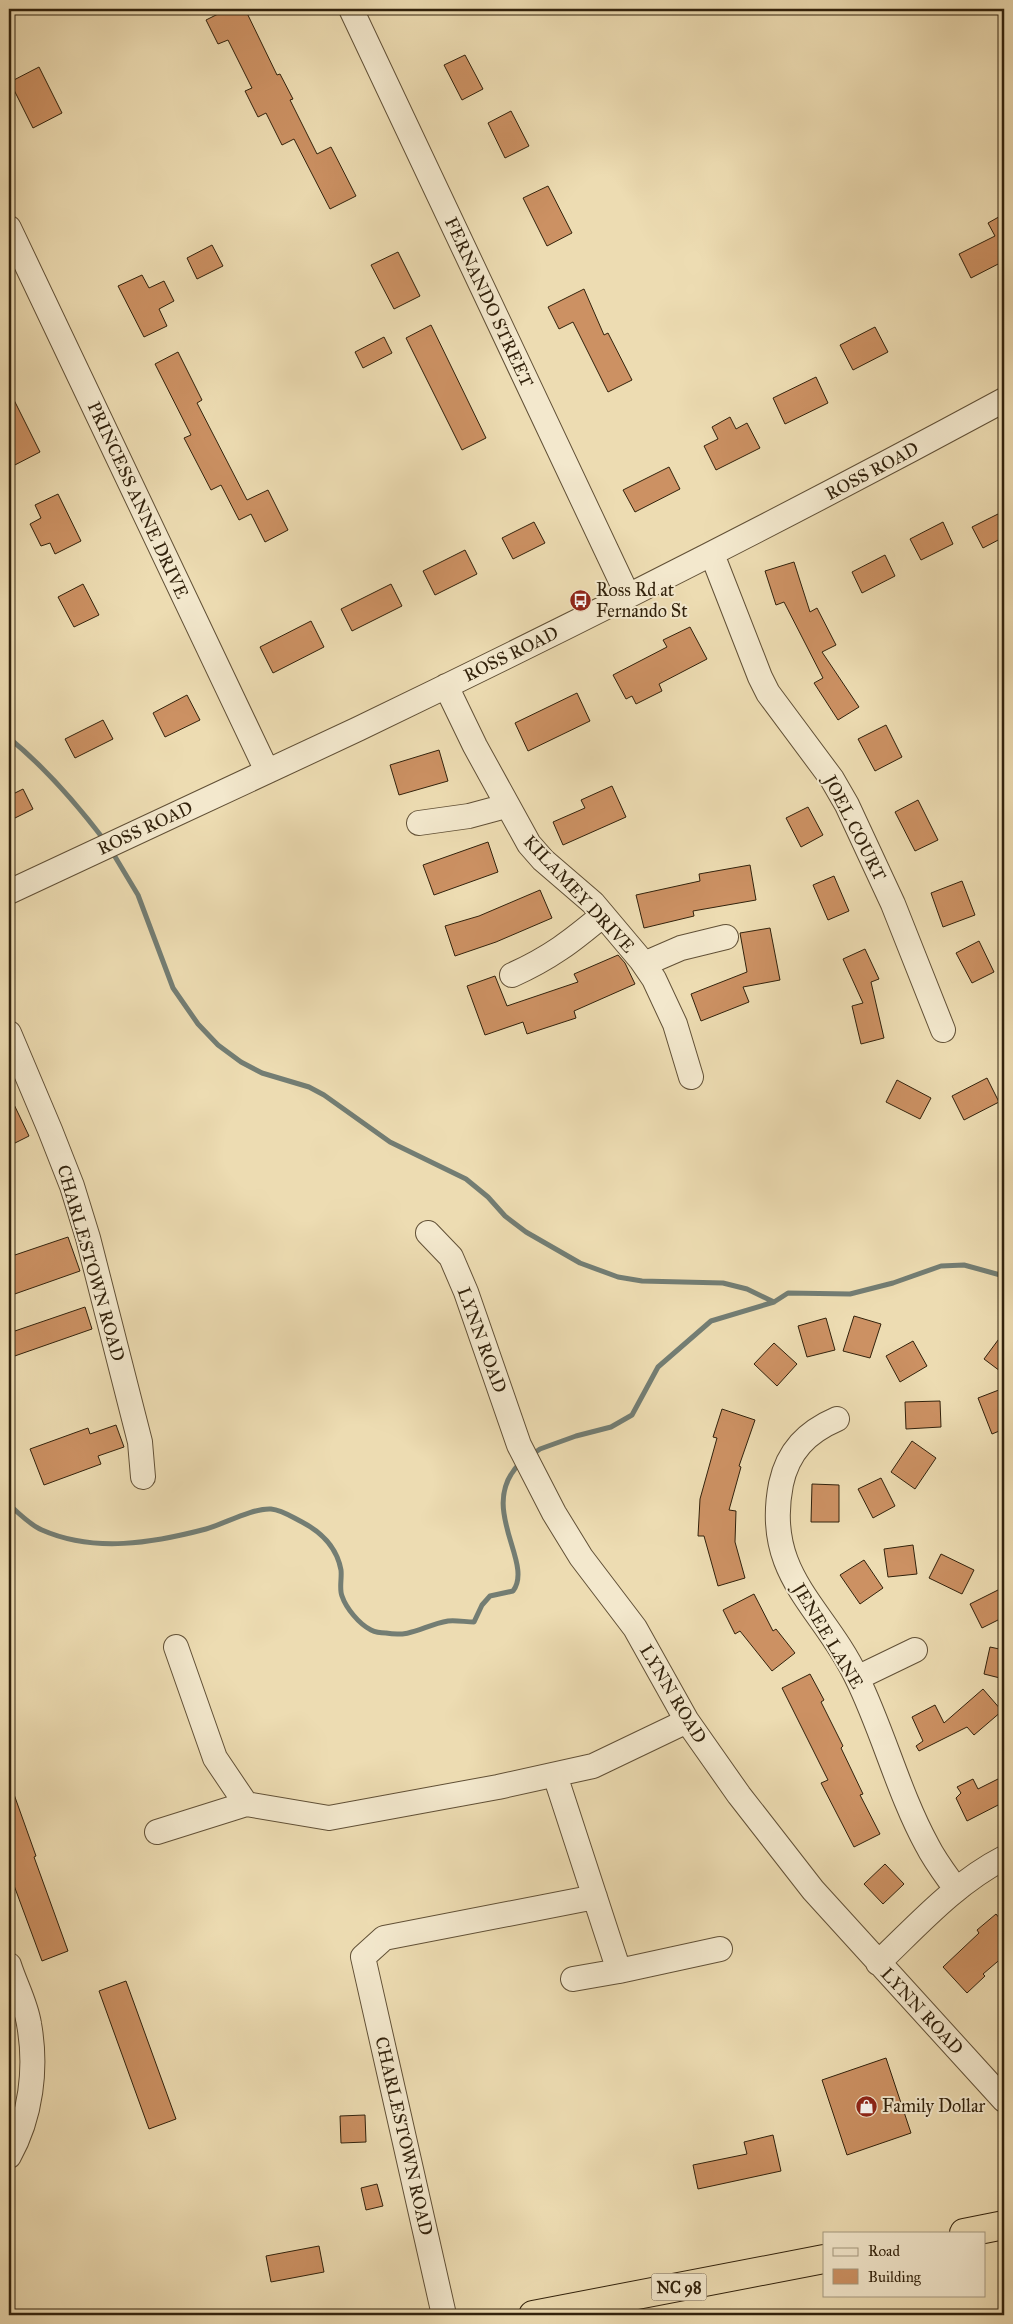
<svg xmlns="http://www.w3.org/2000/svg" width="1013" height="2324" font-family="'IM FELL Great Primer',serif">
  <style>
    .lines { fill: none; stroke-linecap: round; stroke-linejoin: round }
    .stream { stroke: #737d73; stroke-width: 5 }
    .building { fill: #cc9163; stroke: #32220c }
    .minor-casing { stroke: #615036; stroke-width: 26 }
    .highway-casing { stroke: #32220c; stroke-width: 30 }
    .minor { stroke: #f3e8cd; stroke-width: 24 }
    .highway { stroke: #eddcb2; stroke-width: 28 }
    .labels { text-anchor: middle; stroke-width: 4; stroke-linejoin: round; paint-order: stroke }
    .shield { fill: #f3e8cd; stroke: #6c5d46; stroke-width: 1 }
    .shield-label { font-size: 16px; font-weight: bold; fill: #32220c }
    .street-label { font-size: 18px; fill: #32220c; stroke: #f3e8cd }
    .poi-label { font-size: 18px; fill: #32220c; stroke: #f3e8cd; text-anchor: start }
  </style>
  <rect width="100%" height="100%" fill="#eddcb2"/>
  <filter id="stains"><feTurbulence type="fractalNoise" baseFrequency=".004" numOctaves="4"/><feColorMatrix values="0 0 0 0 .2 0 0 0 0 .09 0 0 0 0 .02 0 0 0 .5 -.17"/></filter>
  <radialGradient id="worn" r=".72"><stop offset=".6" stop-color="#630" stop-opacity="0"/><stop offset="1" stop-color="#630" stop-opacity=".3"/></radialGradient>
  <g class="lines">
    <path class="stream" d="M9,738C46,768 76,803 105,841
      M111,850L138,895L173,988L198,1024L218,1045L241,1062L262,1073L309,1087L324,1095L390,1142L466,1179L488,1197L505,1216L526,1232L580,1263L618,1277L642,1281L723,1283L747,1289L774,1302
      M530,1456L540,1449L576,1436L611,1427L632,1415L658,1367L711,1321L774,1302L788,1293L850,1294L893,1283L941,1266L964,1265L1004,1276
      M9,1505C19,1513 30,1525 42,1530C94,1553 153,1543 206,1529C224,1524 252,1508 271,1509C282,1510 292,1517 302,1522C321,1532 337,1548 341,1570C342,1578 339,1589 342,1596C346,1608 359,1624 371,1630C375,1632 381,1633 386,1633C412,1638 424,1625 448,1621C456,1620 466,1622 474,1622L482,1605L490,1596L513,1591C535,1562 475,1507 521,1462"/>
  </g>
  <path class="building" d="M228,9H245L277,75L280,74L293,99L290,100L317,154L331,147L356,196L330,209L294,139L282,145L266,113L258,117L245,91L252,88L228,40L218,44L206,20Z
    M465,55L483,89L462,100L444,65Z
    M39,67L62,113L33,128L10,82Z
    M511,111L529,146L505,158L488,123Z
    M548,186L572,233L547,246L523,198Z
    M1004,214V261L971,278L959,254L995,236L988,223Z
    M212,245L223,266L197,279L187,258Z
    M398,252L420,296L394,309L371,265Z
    M142,275L149,288L164,281L174,301L159,309L167,326L144,337L118,286Z
    M584,289L604,335L608,333L632,380L608,392L573,322L559,329L548,307Z
    M431,325L486,438L462,450L406,338Z
    M875,327L888,352L853,370L840,345Z
    M384,337L392,353L363,368L355,352Z
    M178,352L202,400L197,403L247,500L268,490L288,530L265,542L251,514L239,520L221,485L211,490L184,438L191,435L155,364Z
    M816,377L828,403L785,424L773,398Z
    M9,390L40,452L9,468Z
    M730,417L736,429L747,423L760,448L716,470L704,446L718,439L712,427Z
    M669,467L680,489L635,512L623,490Z
    M58,494L81,541L55,554L50,543L41,546L30,524L41,518L35,505Z
    M1004,511V537L983,548L972,527Z
    M534,522L545,543L513,559L502,538Z
    M943,522L953,544L921,560L910,539Z
    M465,550L477,574L435,595L423,571Z
    M885,555L895,576L862,593L852,572Z
    M794,562L810,612L817,608L836,645L822,652L859,707L838,720L814,683L823,678L784,602L776,605L765,571Z
    M83,584L99,615L74,627L58,597Z
    M391,584L402,606L352,631L341,609Z
    M311,621L324,647L273,673L260,647Z
    M690,627L707,659L659,684L662,691L636,704L632,696L626,699L613,675L667,647L663,640Z
    M577,693L590,721L528,751L515,723Z
    M187,695L200,720L165,737L153,713Z
    M103,720L113,739L75,758L65,739Z
    M886,725L902,757L875,771L858,739Z
    M439,750L448,781L399,795L390,765Z
    M612,786L626,817L563,845L553,822L585,808L581,800Z
    M23,789L33,809L9,821V796Z
    M918,800L938,840L915,851L895,812Z
    M808,807L823,835L801,847L786,818Z
    M488,842L498,872L434,895L423,865Z
    M750,865L756,900L693,911L694,916L644,928L636,895L700,881L699,874Z
    M834,876L849,911L828,920L813,885Z
    M962,881L975,915L943,927L931,893Z
    M540,890L552,918L496,942L455,956L445,926L479,916Z
    M770,928L780,980L743,987L749,1002L701,1021L691,994L747,972L740,933Z
    M979,941L994,972L972,983L956,953Z
    M865,949L879,979L871,982L884,1038L861,1044L852,1006L863,1003L843,959Z
    M618,955L625,963L635,984L574,1011L576,1018L527,1034L523,1022L485,1035L467,986L495,976L507,1006L578,982L574,974Z
    M987,1078L999,1102L964,1120L952,1096Z
    M897,1080L931,1098L920,1119L886,1102Z
    M9,1094L29,1136L9,1146Z
    M68,1237L80,1271L9,1296V1257Z
    M85,1307L92,1329L9,1358V1333Z
    M854,1316L881,1324L870,1358L843,1351Z
    M826,1318L835,1350L807,1357L798,1326Z
    M1004,1332V1374L984,1359Z
    M913,1341L927,1366L900,1382L886,1356Z
    M774,1343L797,1364L777,1386L754,1364Z
    M1004,1388V1429L992,1434L978,1398Z
    M940,1401L941,1427L906,1429L905,1402Z
    M722,1409L755,1420L739,1466L741,1467L729,1510L736,1511L735,1542L745,1578L718,1586L704,1536H698L700,1499L717,1438L713,1437Z
    M116,1425L124,1447L98,1456L101,1464L44,1485L30,1449L88,1428L90,1434Z
    M912,1441L936,1458L915,1489L891,1472Z
    M881,1478L895,1506L873,1518L858,1489Z
    M812,1484L839,1485V1522H811Z
    M913,1545L917,1574L888,1577L884,1549Z
    M941,1554L974,1570L962,1594L929,1578Z
    M864,1560L883,1588L860,1604L840,1575Z
    M1000,1589L1004,1598V1617L982,1628L970,1604Z
    M754,1594L773,1631L776,1629L795,1653L772,1671L740,1631L735,1634L723,1610Z
    M990,1647L1004,1650V1679L984,1674Z
    M810,1674L824,1700L821,1702L843,1746L841,1748L863,1794L860,1795L880,1834L854,1847L821,1783L828,1780L782,1688Z
    M983,1689L1002,1711L974,1735L967,1727L919,1751L916,1746L923,1741L912,1717L935,1705L944,1723Z
    M1004,1776V1802L967,1821L956,1798L961,1793L957,1787L973,1779L978,1789Z
    M9,1786H11L36,1856L34,1857L68,1951L42,1961L9,1872Z
    M885,1864L904,1884L883,1904L864,1884Z
    M996,1914L1004,1924V1956L983,1974L985,1976L967,1993L943,1967L979,1933L977,1930Z
    M126,1981L176,2119L149,2129L99,1991Z
    M886,2058L911,2133L847,2155L822,2080Z
    M365,2115L366,2142L341,2143L340,2116Z
    M773,2135L781,2171L698,2189L693,2165L747,2154L744,2142Z
    M377,2184L383,2206L366,2210L361,2188Z
    M319,2246L324,2272L271,2282L266,2256Z"/>
  <g class="lines">
    <defs>
      <path id="minor" d="M351,9L628,596
        M9,228L267,771
        M712,554L760,677L768,693L832,779L847,805L893,904L943,1030
        M446,686L475,746L529,844L543,860L593,903L641,960L654,979L675,1024L691,1077
        M419,823L469,816L506,806
        M9,892C125,837 242,784 358,729C576,624 791,515 1004,400
        M644,964L681,948L726,937
        M512,975C550,958 572,941 603,915
        M9,1033L50,1130L72,1186L88,1238L140,1442L143,1477
        M428,1233L451,1257L466,1292L519,1445L554,1513L581,1557L635,1628L687,1721L739,1795L813,1890L1004,2100
        M837,1419C807,1432 788,1451 781,1484C763,1575 823,1606 857,1678C883,1731 899,1794 927,1845C935,1861 946,1875 956,1889
        M176,1647L215,1758L246,1804L329,1818L498,1787L593,1766L687,1721
        M857,1678L915,1650
        M555,1775L619,1971L573,1979
        M157,1832L246,1804
        M878,1963C917,1926 955,1883 1004,1858
        M9,1965C15,1984 26,2004 29,2024C37,2068 31,2117 9,2156
        M619,1971L720,1949
        M444,2315L363,1957L384,1938L595,1897"/>
      <path id="highway" d="M964,2233L1004,2225
        M533,2315L824,2259"/>
    </defs>
    <use href="#minor" class="minor-casing"/>
    <use href="#highway" class="highway-casing"/>
    <use href="#minor" class="minor"/>
    <use href="#highway" class="highway"/>
  </g>
  <defs>
    <symbol id="bus-disc" viewBox="-11 -11 22 22"><circle r="9.5" fill="#8f2418" stroke="#f3e8cd"/><path d="M-5-6H5V4H4V6H2V4H-2V6H-4V4H-5ZM-3.5-4V0h7V-4ZM-3.5 1.2v1.5H-2V1.2ZM2 1.2v1.5H3.5V1.2Z" fill="#fff"/></symbol>
    <symbol id="shop-disc" viewBox="-11 -11 22 22"><circle r="9.5" fill="#8f2418" stroke="#f3e8cd"/><path d="M-5-2.5h2.3a2.7 3.5 0 0 1 5.4 0H5L5.5 6h-11ZM-1.5-2.5h3a1.5 2.3 0 0 0-3 0Z" fill="#fff"/></symbol>
  </defs>
  <g fill-rule="evenodd">
    <use href="#bus-disc" x="568" y="588" width="25" height="25"/>
    <use href="#shop-disc" x="854" y="2094" width="25" height="25"/>
  </g>
  <g class="labels">
    <rect class="shield" x="651.5" y="2273.5" width="55" height="27" rx="4"/>
    <g class="shield-label">
      <text x="679" y="2293">NC 98</text>
    </g>
    <g class="street-label">
      <text transform="translate(489 302) rotate(65)" y="6">FERNANDO STREET</text>
      <text transform="translate(872 471) rotate(-28)" y="6">ROSS ROAD</text>
      <text transform="translate(138 500) rotate(65)" y="6">PRINCESS ANNE DRIVE</text>
      <text transform="translate(511 654) rotate(-26)" y="6">ROSS ROAD</text>
      <text transform="translate(145 828) rotate(-25)" y="6">ROSS ROAD</text>
      <text transform="translate(855 828) rotate(63)" y="6">JOEL COURT</text>
      <text transform="translate(579 894) rotate(47)" y="6">KILAMEY DRIVE</text>
      <text transform="translate(91 1263) rotate(74)" y="6">CHARLESTOWN ROAD</text>
      <text transform="translate(482 1340) rotate(70)" y="6">LYNN ROAD</text>
      <text transform="translate(828 1636) rotate(59)" y="6">JENEE LANE</text>
      <text transform="translate(673 1694) rotate(59)" y="6">LYNN ROAD</text>
      <text transform="translate(922 2011) rotate(47)" y="6">LYNN ROAD</text>
      <text transform="translate(404 2136) rotate(77)" y="6">CHARLESTOWN ROAD</text>
    </g>
    <g class="poi-label">
      <text x="596" y="596">Ross Rd at<tspan x="596" dy="21">Fernando St</tspan></text>
      <text x="882" y="2112">Family Dollar</text>
    </g>
  </g>
  <rect width="1013" height="2324" fill="none" stroke="#eddcb2" stroke-width="30"/>
  <rect x="10" y="10" width="993" height="2304" fill="none" stroke="#32220c" stroke-width="2.5"/>
  <rect x="15" y="15" width="983" height="2294" fill="none" stroke="#32220c"/>
  <rect x="823" y="2232" width="162" height="65" fill="#f3e8cd" stroke="#a69980"/>
  <rect x="833" y="2248" width="25" height="8" fill="#f3e8cd" stroke="#a69980"/>
  <text x="868" y="2256" font-size="15" fill="#32220c">Road</text>
  <rect x="833" y="2269" width="25" height="15" fill="#cc9163" stroke="#a69980"/>
  <text x="868" y="2282" font-size="15" fill="#32220c">Building</text>
  <rect width="100%" height="100%" filter="url(#stains)"/>
  <rect width="100%" height="100%" fill="url(#worn)"/>
</svg>
